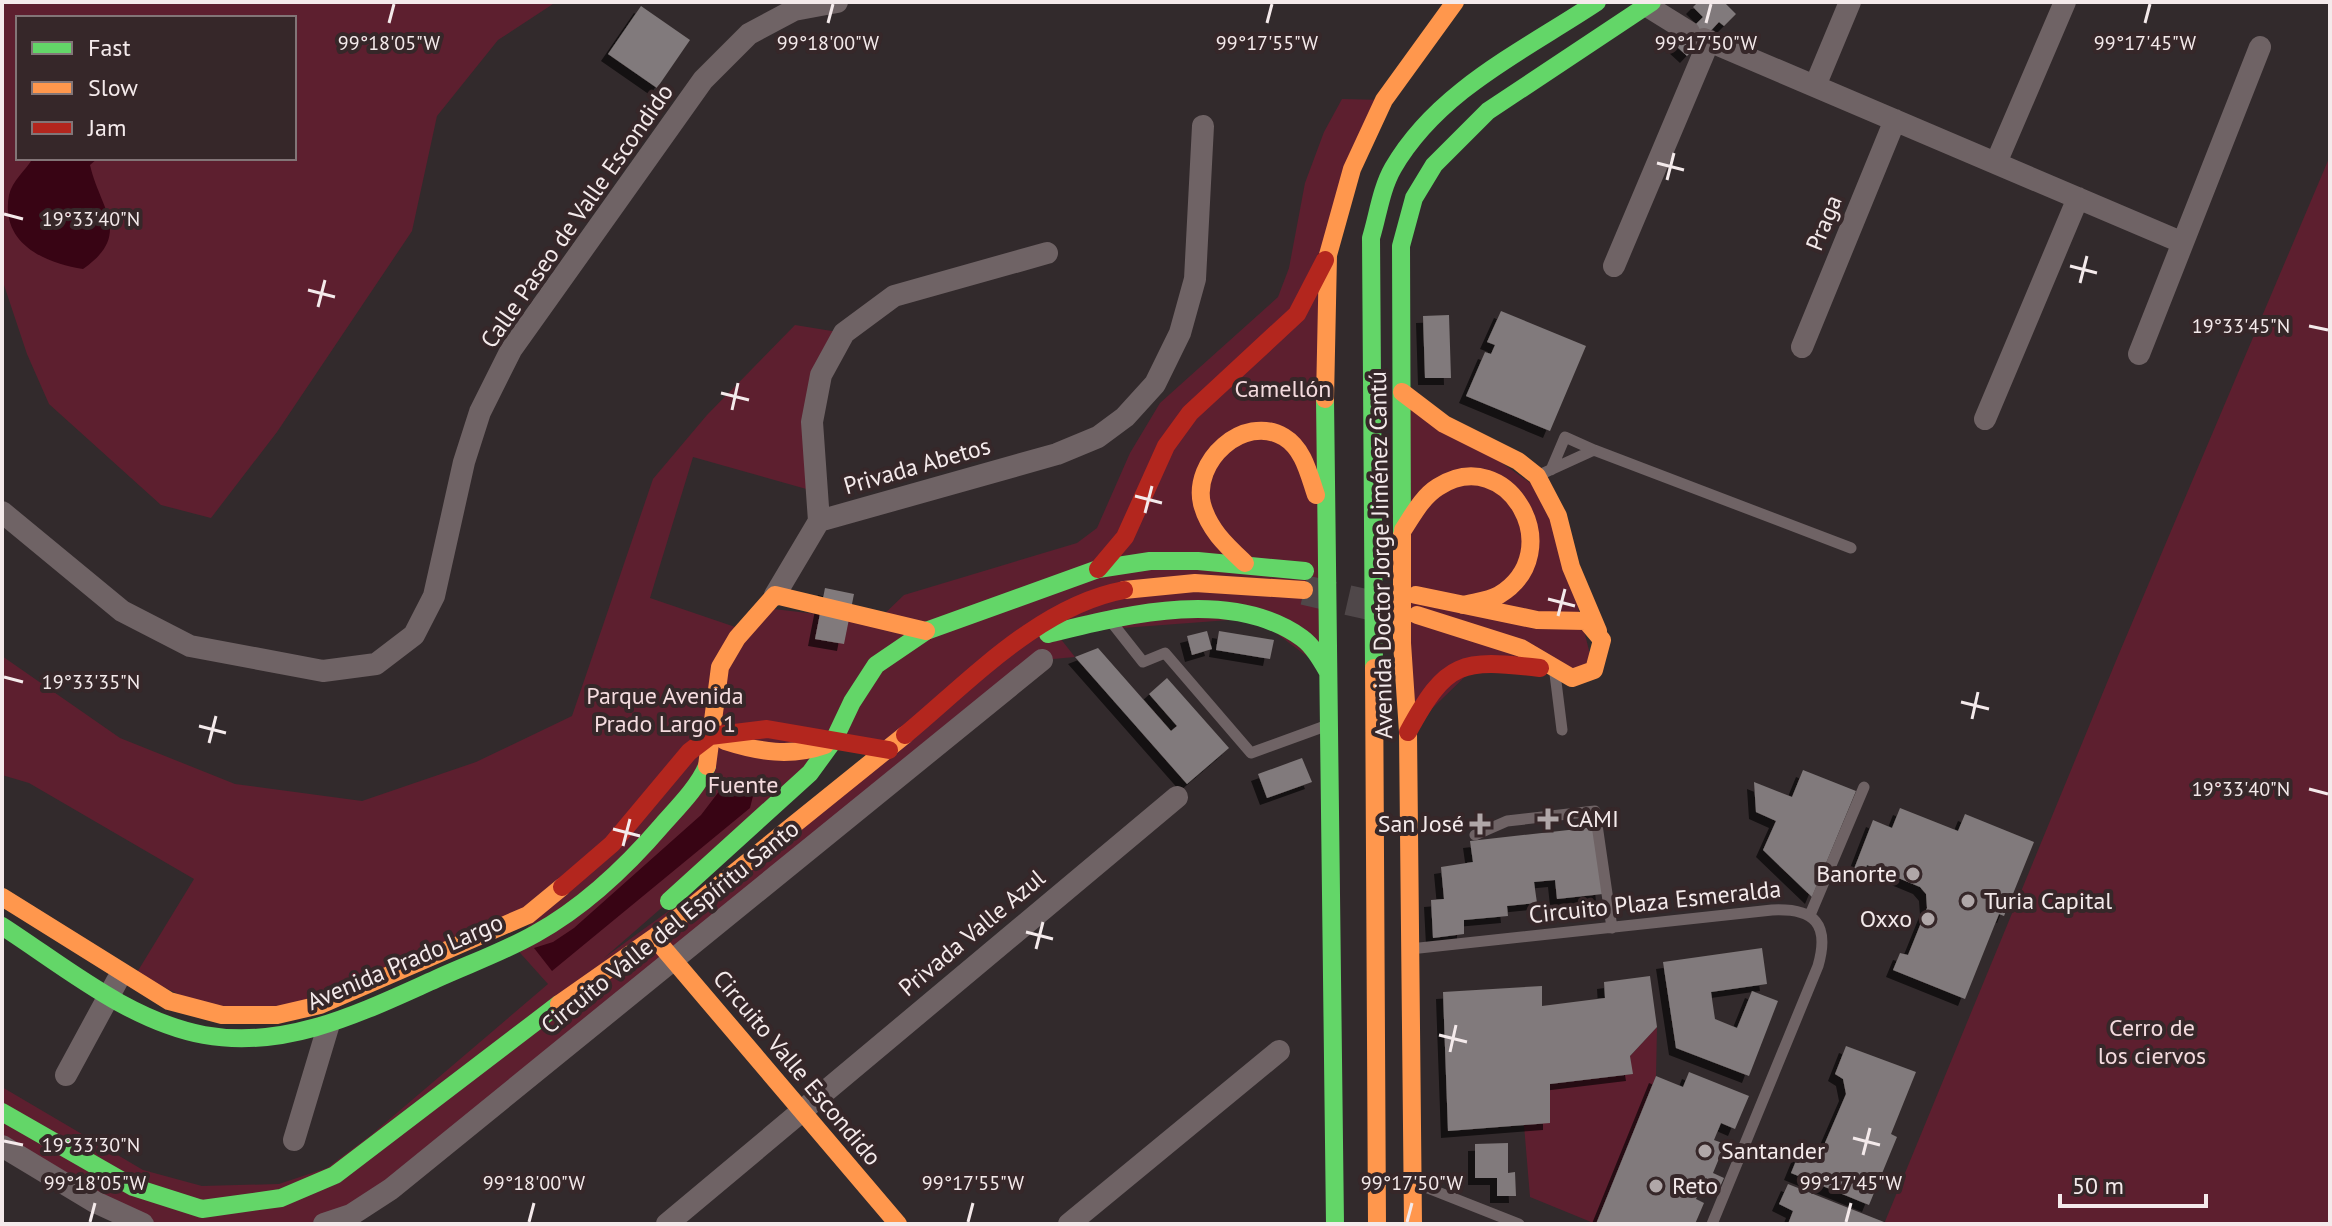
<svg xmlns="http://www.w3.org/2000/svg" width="2332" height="1226" font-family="'PT Sans',sans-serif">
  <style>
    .green { fill: #5d1f2f; fill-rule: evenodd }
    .water { fill: #380414 }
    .building { fill: #817a7b; filter: url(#shadow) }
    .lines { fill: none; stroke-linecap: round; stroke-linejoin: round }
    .secondary-tunnel { stroke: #4f4749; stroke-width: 30; stroke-dasharray: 30 15; stroke-linecap: butt }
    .lane { stroke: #6f6365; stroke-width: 11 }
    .street { stroke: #6f6365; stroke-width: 22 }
    .fast { stroke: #63d668; stroke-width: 18 }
    .slow { stroke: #ff974d; stroke-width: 18 }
    .jam { stroke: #b3261e; stroke-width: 18 }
    .ticks { fill: none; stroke: #f4eaeb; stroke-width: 3 }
    .poi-dot { fill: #b0a7a8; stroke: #362729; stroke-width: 3 }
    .labels { text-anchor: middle; stroke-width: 8; stroke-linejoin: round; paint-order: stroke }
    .street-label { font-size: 24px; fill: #f4eaeb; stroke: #362729 }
    .park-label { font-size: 24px; fill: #f4dbde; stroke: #362729 }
    .poi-label { font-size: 24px; fill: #f4eaeb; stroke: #362729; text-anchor: start }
    .ticks-label { font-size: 20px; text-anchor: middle; fill: #f4eaeb; stroke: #362729; stroke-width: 8; stroke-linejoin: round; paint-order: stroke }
  </style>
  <defs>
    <filter id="shadow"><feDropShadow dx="-7" dy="7" stdDeviation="0" flood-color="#0009"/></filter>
  </defs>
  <rect width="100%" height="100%" fill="#322a2c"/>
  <path class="green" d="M2,2H556L498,40L437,116L412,231L277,432L211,518L161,505L49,404L27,354L2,279ZM18,18H294V158H18Z
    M1342,99L1384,100L1328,255V672L1256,618L1056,633L1075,657L1042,660L391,1189L324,1224H143L2,1146V1087L143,1170L202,1186L279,1184L327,1168L371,1135L548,984L513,945L554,895L320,1005L222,1015L136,974L194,879L29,783L2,775V656L120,738L235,784L362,801L476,762L572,716L653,479L707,415L795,325L844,333L821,375L817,492L693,457L650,598L744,630L765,608L877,621L904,595L1077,543L1097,528L1130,453L1160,403L1278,297L1289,268L1305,183L1324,132ZM834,741L888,751L604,958L784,801Z
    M2330,156V1224H1884L2118,656Z
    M1402,392L1550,497L1594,670L1480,662L1408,732Z
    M1657,1027L1656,1076L1596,1224L1530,1197L1524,1125L1550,1122V1084L1632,1074L1630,1056Z"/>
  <path class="water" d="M33,158H98L90,165C100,209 133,234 83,269C44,263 0,243 9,195C12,181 26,170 33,158Z
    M730,777L742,782L753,796L750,808L552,971L534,948L553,942L574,928L701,815Z"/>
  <path class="building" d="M1698,2H1724L1736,14L1724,26L1719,22L1687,56L1675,45L1703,17L1693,7Z
    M641,6L690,40L657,88L608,54Z
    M1501,311L1586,346L1550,431L1466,396L1485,352L1491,354L1495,345L1487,342Z
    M1449,315L1451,378H1425L1423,316Z
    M825,588L854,594L844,644L815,639Z
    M1207,631L1212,649L1192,655L1187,636Z
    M1219,631L1274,640L1270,659L1216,650Z
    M1098,648L1171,731L1177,726L1149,694L1167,678L1229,748L1187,784L1075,657Z
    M1302,758L1312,782L1267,798L1258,774Z
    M1803,770L1856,791L1812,897L1763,850L1776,821L1756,812L1754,782L1792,797Z
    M1900,808L1958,831L1965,814L2034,842L2004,916L1999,914L1965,999L1893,970L1900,953L1908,955L1927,908L1926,894L1920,887L1867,865L1864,873L1854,869L1873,820L1892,828Z
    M1595,827L1603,894L1557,899L1555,880L1534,882L1537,903L1507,906L1508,916L1464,920V934L1433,938L1431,900L1444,899L1441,867L1473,862L1470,841Z
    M1762,948L1767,984L1711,992L1715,1019L1737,1028L1752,991L1778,1001L1749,1076L1676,1048L1663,962Z
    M1650,976L1657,1027L1630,1056L1633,1074L1550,1084V1123L1448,1131L1443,992L1542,986V1006L1605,998L1604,982Z
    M1846,1046L1916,1072L1891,1134L1897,1137L1869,1205L1791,1173L1800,1151L1818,1159L1846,1094L1843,1079L1835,1074Z
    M1689,1072L1749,1096L1735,1129L1721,1123L1714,1140L1725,1144L1713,1173L1724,1178L1719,1189L1703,1182L1696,1199L1704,1203L1695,1224H1596L1656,1076L1683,1087Z
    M1508,1143V1173L1515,1172L1516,1196H1497V1178H1475V1144Z
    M1788,1184L1889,1224H1788L1793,1211L1779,1204Z"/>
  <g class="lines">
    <path class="secondary-tunnel" d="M1304,590L1396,611"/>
    <path class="lane" d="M1594,450L1851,548
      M1537,476L1594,450L1565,437L1551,470
      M1113,624L1143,662L1165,653L1251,753L1328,725
      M1555,674L1562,730
      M1475,835L1507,821L1595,811L1612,928
      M1810,915L1864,787
      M1410,949L1772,910C1815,908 1830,924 1818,966L1712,1224
      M1415,1183L1519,1224"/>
    <path class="street" d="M1647,6L1689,32
      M1704,39L2181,242
      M1815,86L1850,2
      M1996,163L2065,2
      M1614,266L1709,41
      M1802,347L1895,120
      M2139,354L2260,47
      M1985,419L2078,198
      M2,512L122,611L190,646L323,671L376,664L414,635L434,596L464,462L480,412L511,350L703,80L749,34L794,10L837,2
      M819,521L1057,454L1098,437L1125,417L1155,384L1180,333L1195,279L1203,126
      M819,521L812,422L821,375L844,333L894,296L1047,253
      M775,595L819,521
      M66,1075L117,981
      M294,1140L328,1027
      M2,1146L95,1202L143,1224
      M324,1224L351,1215L391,1189L1042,660
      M667,1224L1177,797
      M1069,1224L1279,1051"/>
    <path class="fast" d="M1325,399L1335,1224
      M1402,535L1401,246L1414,198L1434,165L1488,111L1652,2
      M1048,634C1125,615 1231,587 1302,638C1313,646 1321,660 1328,672
      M1374,668L1371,238C1378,215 1381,189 1393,168C1438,90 1525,50 1597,2
      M669,901L810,773L834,740L852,702L876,665L926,631L1098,569L1150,561H1198L1305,571
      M2,926C64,966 129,1021 204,1035C287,1050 362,1012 436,979C469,964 503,952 535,934C584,907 627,866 663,824C679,806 698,787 707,766
      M2,1112L133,1187L202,1209L281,1198L335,1175L559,1004"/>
    <path class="slow" d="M1402,392L1444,424L1518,461L1537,476L1558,516L1571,567L1598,631
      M1325,399L1328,255L1352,169L1384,100L1455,2
      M1403,530C1413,515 1422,497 1438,487C1508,442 1570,552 1499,595C1489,601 1474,602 1463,605
      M1402,535V643L1408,732L1413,1224
      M1245,563C1227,546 1209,530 1202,504C1192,462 1243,413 1284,437C1304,449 1309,475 1316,495
      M1124,590L1195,583L1304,590
      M1416,595L1537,620L1586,621L1602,640L1594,670L1572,678L1521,648L1417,615
      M1374,668L1377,1224
      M725,741C759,752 791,757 825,745
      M707,766L720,667L737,638L775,595L926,631
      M2,897L169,1001L222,1015H277L320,1005L528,915L562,887
      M659,943L898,1224
      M559,1004L656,936L905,735"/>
    <path class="jam" d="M1098,569L1125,537L1166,446L1190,413L1297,314L1325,260
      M1408,732C1447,660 1461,659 1540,668
      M905,735C969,682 1039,606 1124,590
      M562,887L612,844L689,752L710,736L767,729L889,750"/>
  </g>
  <path class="ticks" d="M389,23L394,4M828,23L833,4M1267,23L1272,4M1706,23L1711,4M2145,23L2150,4M1657,163L1684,170M1667,180L1674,153M4,214L23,219M2070,266L2097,273M2080,283L2087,256M308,290L335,297M318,307L325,280M2309,326L2328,330M721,393L749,400M732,410L738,383M1135,496L1162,503M1145,513L1152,486M1548,599L1575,606M1558,616L1565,589M4,677L23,682M1961,702L1989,709M1972,719L1978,692M199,726L226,733M209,743L216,716M2309,789L2328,794M613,829L640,836M623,846L630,819M1026,932L1053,939M1036,949L1043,922M1439,1035L1467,1042M1450,1052L1456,1025M1853,1138L1880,1145M4,1141L23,1145M1863,1155L1870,1128M90,1222L95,1203M529,1222L534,1203M968,1222L973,1203M1407,1222L1412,1203M1846,1222L1851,1203"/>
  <g class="poi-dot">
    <path d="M1544 807h8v8h8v8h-8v8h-8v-8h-8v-8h8z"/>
    <path d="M1476 812h8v8h8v8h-8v8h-8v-8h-8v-8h8z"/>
    <circle cx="1913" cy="874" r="8"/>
    <circle cx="1968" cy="901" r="8"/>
    <circle cx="1928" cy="919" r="8"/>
    <circle cx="1705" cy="1151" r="8"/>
    <circle cx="1656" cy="1186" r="8"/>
  </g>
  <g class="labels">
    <g class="street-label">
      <text transform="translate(577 216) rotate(-55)" y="8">Calle Paseo de Valle Escondido</text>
      <text transform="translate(1824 223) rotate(-68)" y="8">Praga</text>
      <text transform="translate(917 466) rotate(-16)" y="8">Privada Abetos</text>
      <text transform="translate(1381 555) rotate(-91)" y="8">Avenida Doctor Jorge Jiménez Cantú</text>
      <text transform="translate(1655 902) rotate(-6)" y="8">Circuito Plaza Esmeralda</text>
      <text transform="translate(670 927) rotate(-39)" y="8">Circuito Valle del Espíritu Santo</text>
      <text transform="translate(972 933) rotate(-40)" y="8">Privada Valle Azul</text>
      <text transform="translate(405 962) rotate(-23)" y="8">Avenida Prado Largo</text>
      <text transform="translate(797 1068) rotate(50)" y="8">Circuito Valle Escondido</text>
    </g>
    <g class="park-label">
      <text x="1283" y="397">Camellón</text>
      <text x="665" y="704">Parque Avenida<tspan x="665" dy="28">Prado Largo 1</tspan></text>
      <text x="743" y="793">Fuente</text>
      <text x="2152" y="1036">Cerro de<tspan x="2152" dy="28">los ciervos</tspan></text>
    </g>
    <g class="poi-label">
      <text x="1566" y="827">CAMI</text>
      <text x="1464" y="832" text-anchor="end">San José</text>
      <text x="1897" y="882" text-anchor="end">Banorte</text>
      <text x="1984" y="909">Turia Capital</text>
      <text x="1912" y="927" text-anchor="end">Oxxo</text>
      <text x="1721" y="1159">Santander</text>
      <text x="1672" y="1194">Reto</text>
    </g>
  </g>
  <g class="ticks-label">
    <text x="389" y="50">99°18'05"W</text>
    <text x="828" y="50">99°18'00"W</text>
    <text x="1267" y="50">99°17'55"W</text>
    <text x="1706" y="50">99°17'50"W</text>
    <text x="2145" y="50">99°17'45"W</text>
    <text x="91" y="226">19°33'40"N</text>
    <text x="2241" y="333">19°33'45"N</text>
    <text x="91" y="689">19°33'35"N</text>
    <text x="2241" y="796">19°33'40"N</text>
    <text x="91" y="1152">19°33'30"N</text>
    <text x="95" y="1190">99°18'05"W</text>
    <text x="534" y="1190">99°18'00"W</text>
    <text x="973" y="1190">99°17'55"W</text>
    <text x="1412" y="1190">99°17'50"W</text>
    <text x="1851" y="1190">99°17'45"W</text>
  </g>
  <rect width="2332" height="1226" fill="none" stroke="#f4eaeb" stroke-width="8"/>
  <rect x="16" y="16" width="280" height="144" fill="#362729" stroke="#827577" stroke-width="2"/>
  <rect x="32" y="42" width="40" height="12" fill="#63d668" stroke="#827577" stroke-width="2"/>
  <text x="88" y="56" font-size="24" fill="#f4eaeb">Fast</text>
  <rect x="32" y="82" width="40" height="12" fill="#ff974d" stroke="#827577" stroke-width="2"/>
  <text x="88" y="96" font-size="24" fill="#f4eaeb">Slow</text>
  <rect x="32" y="122" width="40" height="12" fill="#b3261e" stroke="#827577" stroke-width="2"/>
  <text x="88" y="136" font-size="24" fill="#f4eaeb">Jam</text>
  <path d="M2060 1194v12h146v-12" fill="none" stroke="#f4eaeb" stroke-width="4"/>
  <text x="2072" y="1194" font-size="24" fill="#f4eaeb" stroke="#362729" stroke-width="6" paint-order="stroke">50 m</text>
</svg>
